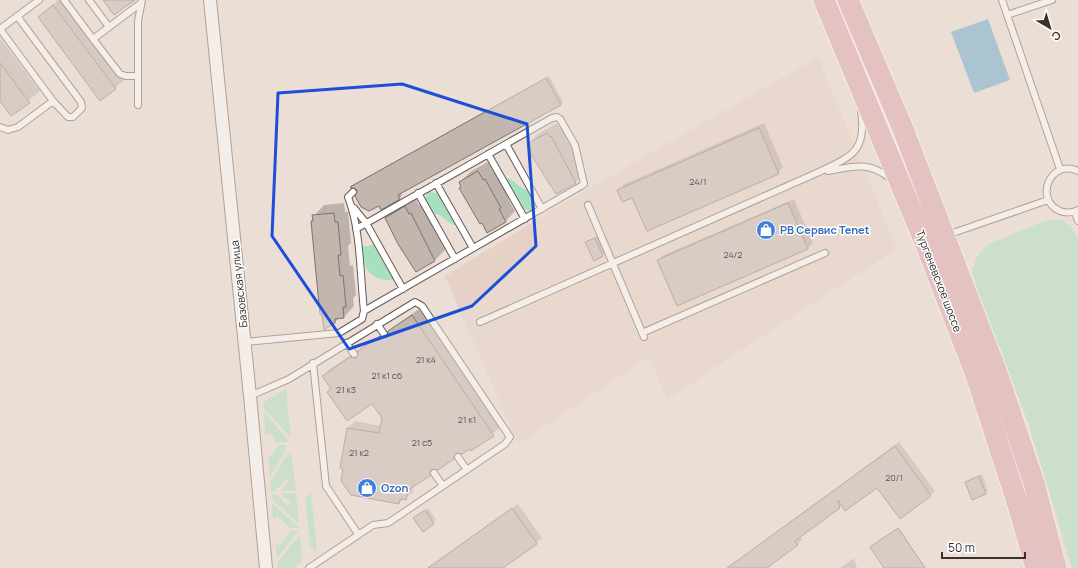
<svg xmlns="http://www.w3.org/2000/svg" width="1078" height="568" font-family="Manrope,sans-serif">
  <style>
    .built { fill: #e5d1c5 }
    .green { fill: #a6e0be }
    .water { fill: #5ba7cb }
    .shadow { fill: #0003 }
    .building { fill: #c3b6af; stroke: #7f736d }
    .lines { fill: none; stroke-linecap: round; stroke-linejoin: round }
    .service-casing { stroke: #655a53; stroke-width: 8 }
    .minor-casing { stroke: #655a53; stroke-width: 14 }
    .trunk-casing { stroke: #fff; stroke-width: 23 }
    .service { stroke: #fff; stroke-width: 6 }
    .minor { stroke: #fff; stroke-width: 12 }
    .trunk { stroke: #dca0aa; stroke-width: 21 }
    .marked { fill: none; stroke: #1d4ed8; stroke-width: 3; stroke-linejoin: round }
    .labels { text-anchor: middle; stroke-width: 3; stroke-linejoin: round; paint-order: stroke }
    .number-label { font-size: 9px; fill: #5a534f }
    .shop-label { font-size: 11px; font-weight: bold; fill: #366cbe; stroke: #fff; text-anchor: start }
    .street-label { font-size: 11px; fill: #37322f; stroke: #fff }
  </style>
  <rect width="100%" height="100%" fill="#ebded6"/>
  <path class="built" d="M818,57L897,249L793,316L667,400L649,357L518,444L445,276L588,189Z"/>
  <path class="green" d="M506,178C516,179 517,189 528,190L536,206L532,211L524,209Z
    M429,192L438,193L456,225C446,225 445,213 433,214C429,206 422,199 429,192Z
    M1061,219L1073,229L1078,239V568H1072L1028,422L976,289L972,270L977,257L987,245L1044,221Z
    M374,245L394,280C370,282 363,267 360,247Z
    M286,389L291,438L263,407L264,402Z
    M264,412L288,440L287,442L277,443L270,433L266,436Z
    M279,445H286L285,449L286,450L270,477L268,454L271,456Z
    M288,453L292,457L296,490L281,491L289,481L286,479L275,491L271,492L270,482Z
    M296,493L299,524L272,499L271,495L276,494L288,506L291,503L281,494Z
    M311,493L317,551L316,552L310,545L305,498Z
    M272,503L299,528H290L277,516L273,519Z
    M299,530L277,558L276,544L279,546L290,531Z
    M300,534L302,562L293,568H278L277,563Z"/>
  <path class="water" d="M988,19L1010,80L974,93L951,32Z"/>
  <path class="shadow" d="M58,0H68L126,78L115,88L39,17Z
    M0,38L40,91L11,115L0,100Z
    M549,76L563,102L561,104L401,193L402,195L400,198L381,208L379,205L357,188L351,186Z
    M557,123L560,128L561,127L585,173L575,183L548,181L529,144L538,134Z
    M764,123L783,167L778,173L633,196L618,191L623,185Z
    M488,162L493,171L495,170L510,197L508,199L515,211L506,221L487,231L460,182L470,172Z
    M415,197L419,205L421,204L445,250L435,260L416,270L386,218L396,208Z
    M794,199L813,243L808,248L678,305L658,260L664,255Z
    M344,203L345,212H348L351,243L348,246L350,266L353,265L356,295L353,298L354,306L344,317H340L335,322L312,221L314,216L324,205Z
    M598,236L605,253L603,255L587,242Z
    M419,309L500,428L472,449L470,447L459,453L454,459L436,468L414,485L413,492L399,503L341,468L348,428L355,421L381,426L383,418L372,403L332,389L323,376L330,369L358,350L360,351Z
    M899,442L935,491L900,518L877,486L842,505L800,537L802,540L798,544L767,567L768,568H727Z
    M982,474L988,491L986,493L966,482Z
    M518,504L542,538L536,543L501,568H427Z
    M428,508L436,520L423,530L417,516Z
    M899,528L926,568H885L872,547Z
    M854,558L857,568H840Z"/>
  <path class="building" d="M103,0H135L114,15Z
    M53,5L116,89L100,101L38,17Z
    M0,63L30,103L11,116L0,101Z
    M546,78L561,105L398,195L400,199L381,210L379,206L369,211L361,207L355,196L357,190L350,187Z
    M759,128L779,174L647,231L632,198L622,202L617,190Z
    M547,133L550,137L551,136L576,183L556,194L530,153L532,152L527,144Z
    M478,171L483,180L485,179L501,208L499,209L506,222L487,233L482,223L480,224L459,188L461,187L459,182Z
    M788,203L808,249L677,306L657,260Z
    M405,206L409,214L411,213L435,261L416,272L398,244L385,218Z
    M334,213L335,222H338L341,255H338L339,265L340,276L343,275L346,307H343L344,318L335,319V323L324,330L322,314L320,315L311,221H313L312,215Z
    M595,238L603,256L594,261L585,242Z
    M412,315L494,436L471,451L470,449L462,454L456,453L454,459L438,470L434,469L431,470L430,476L408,490L406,500L400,499L399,504L351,495L341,481L343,469L340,468L347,428L379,433L382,418L372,404L347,421L327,392L331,389L322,376L350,357L356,358L358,351L380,336L386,338L388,336V331Z
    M895,446L931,496L900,519L877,488L845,511L838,500L840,508L795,541L798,545L767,568H727Z
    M979,476L986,494L972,500L965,482Z
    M512,508L537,544L503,568H428Z
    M425,510L434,524L423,532L413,518Z
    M898,528L925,568H884L870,547Z"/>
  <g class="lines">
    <defs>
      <path id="service" d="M64,0L93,39L109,27L89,0
        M1002,0L1060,169
        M1007,15L1052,0
        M17,16L81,102L82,108L73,117H68L53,101
        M109,27L141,3
        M0,29L53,101L18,127L8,130L0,127
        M0,29L39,0
        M93,39L120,74L126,76H138
        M138,105V21L142,0
        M506,144L542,209
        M488,154L525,219
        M828,171C854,166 869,161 891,179
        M1078,171C1051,158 1033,199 1060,211C1065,213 1073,213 1078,210
        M436,183L473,248
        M418,193L455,259
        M588,205L644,337
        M354,208L366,223L403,289
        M1075,212L1078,221
        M356,229L552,118L557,117L560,119L575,145L584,184L581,186L364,311
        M947,235L1048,200
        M480,322L819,172C852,156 867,152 861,110
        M377,324L384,334
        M642,333L825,253
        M245,342L339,333L362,319L364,311C360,275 361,230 348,197L353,192
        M346,343L354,354
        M313,363L326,486L358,534
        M250,396L289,379L415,302L422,306L510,437L505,444L394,519L388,523L373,525L309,568
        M458,457L467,470
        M434,473L443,486"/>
      <path id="minor" d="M210,0L250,396L266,568"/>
      <path id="trunk" d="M824,0L926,245L976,375L1018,505L1036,568
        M848,0L903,129L997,373L1034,483L1056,568"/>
    </defs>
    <use href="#service" class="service-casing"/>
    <use href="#minor" class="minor-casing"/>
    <use href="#trunk" class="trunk-casing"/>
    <use href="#service" class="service"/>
    <use href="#minor" class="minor"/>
    <use href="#trunk" class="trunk"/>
  </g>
  <path d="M0 0H1078V568H0ZM402,84L527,124L536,246L472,306L349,349L272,236L278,93Z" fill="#ebded6" fill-opacity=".55" fill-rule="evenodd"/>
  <path class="marked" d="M402,84L527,124L536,246L472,306L349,349L272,236L278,93Z"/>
  <defs>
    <symbol id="shop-disc" viewBox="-11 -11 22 22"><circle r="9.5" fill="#3f7fe0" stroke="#fff"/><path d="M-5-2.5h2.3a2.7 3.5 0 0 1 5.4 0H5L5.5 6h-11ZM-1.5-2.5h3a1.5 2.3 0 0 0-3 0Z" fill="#fff"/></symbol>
  </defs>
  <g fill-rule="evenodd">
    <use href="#shop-disc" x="755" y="219" width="22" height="22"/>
    <use href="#shop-disc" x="356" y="477" width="22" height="22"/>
  </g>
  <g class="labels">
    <g class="number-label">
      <text x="698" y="185">24/1</text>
      <text x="733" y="258">24/2</text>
      <text x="426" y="363">21 к4</text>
      <text x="387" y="379">21 к1 с6</text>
      <text x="346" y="393">21 к3</text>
      <text x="467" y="423">21 к1</text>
      <text x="422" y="446">21 с5</text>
      <text x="359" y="456">21 к2</text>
      <text x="894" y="481">20/1</text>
    </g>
    <g class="shop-label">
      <text x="780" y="234">PB Сервис Tenet</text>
      <text x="381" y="492">Ozon</text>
    </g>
    <g class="street-label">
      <text transform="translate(939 281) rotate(69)" y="4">Тургеневское шоссе</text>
      <text transform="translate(239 284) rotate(-96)" y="4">Базовская улица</text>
    </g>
  </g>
  <g transform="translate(1050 28) rotate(142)" stroke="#ffffff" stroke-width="3" paint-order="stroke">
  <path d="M0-3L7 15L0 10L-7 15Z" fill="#37322f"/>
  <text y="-6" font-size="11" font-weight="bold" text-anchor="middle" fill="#37322f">С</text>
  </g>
  <path d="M942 552v6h83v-6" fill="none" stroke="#37322f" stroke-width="2"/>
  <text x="948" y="552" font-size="12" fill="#37322f" stroke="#ffffff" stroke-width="3" paint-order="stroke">50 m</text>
</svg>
